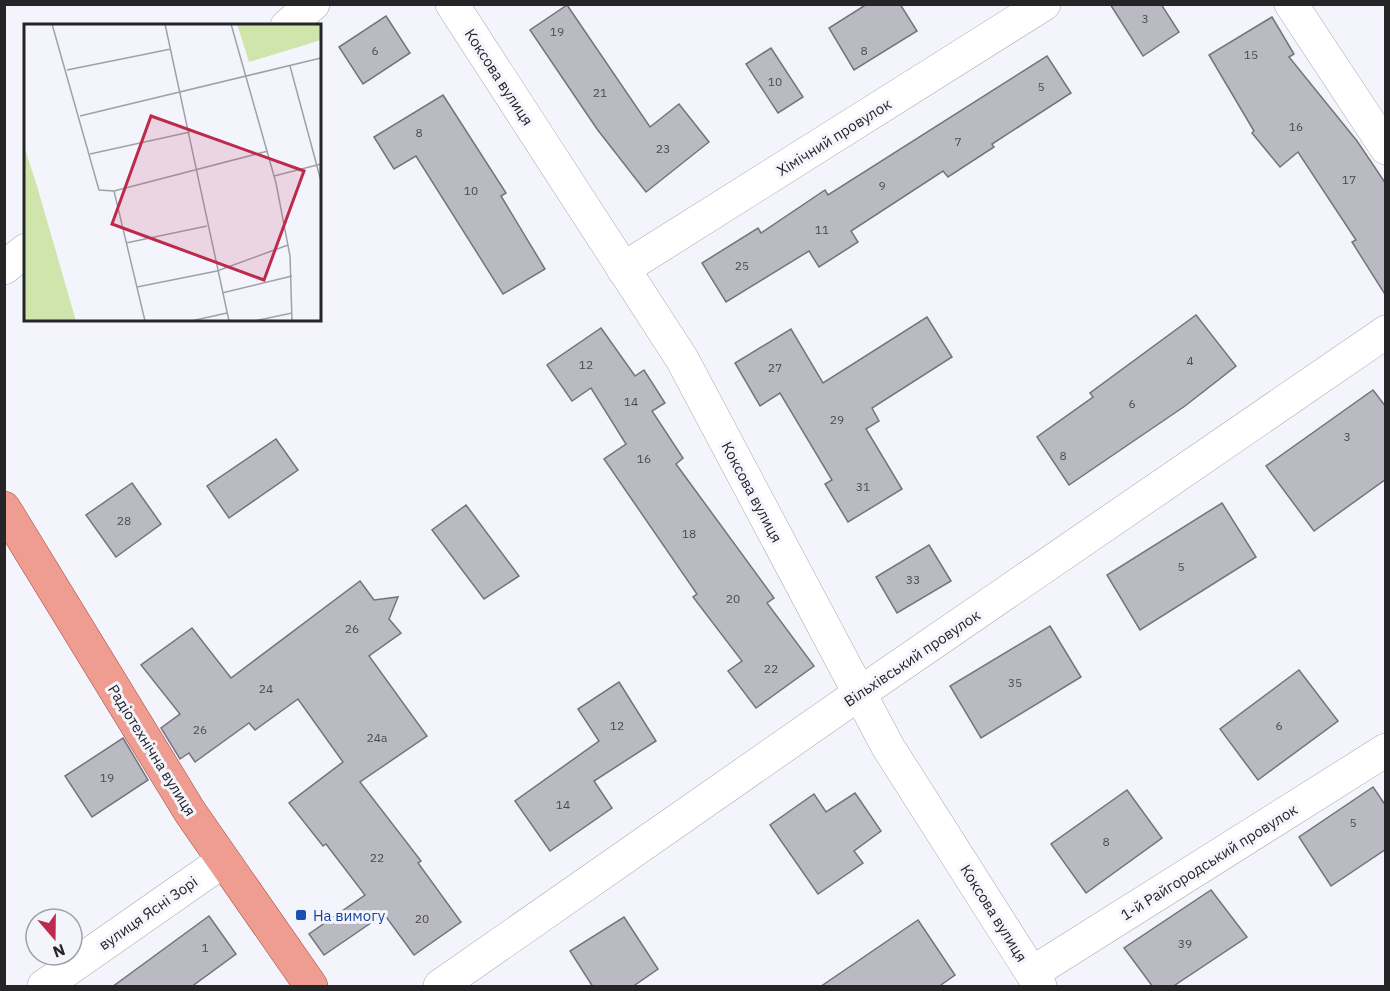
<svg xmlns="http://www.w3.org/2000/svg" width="1390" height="991" font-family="'IBM Plex Sans',sans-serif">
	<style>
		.building { fill: #babac2; stroke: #74747c; stroke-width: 1.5 }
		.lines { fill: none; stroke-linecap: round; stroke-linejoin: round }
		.minor-casing { stroke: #a9aab2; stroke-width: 34 }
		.primary-casing { stroke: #a2483d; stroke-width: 34 }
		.minor { stroke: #fff; stroke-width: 33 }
		.primary { stroke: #f09d91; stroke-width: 33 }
		.transit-dot { fill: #1a4fb4; stroke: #f4f4fd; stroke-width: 2 }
		.labels { text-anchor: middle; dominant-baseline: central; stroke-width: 6; stroke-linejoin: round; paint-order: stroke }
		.number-label { font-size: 12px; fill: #4a4a4e }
		.street-label { font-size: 15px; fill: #252528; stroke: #f4f4fd }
		.transit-label { font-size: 15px; fill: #164399; stroke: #f4f4fd; text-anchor: start }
		.inset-road { fill: none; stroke: #a1a1a8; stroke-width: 1.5 }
		.view { fill: #bc2b4b; fill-opacity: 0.15; stroke: #bc2b4b; stroke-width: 3 }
		.inset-edge { fill: none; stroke: #252528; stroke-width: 3 }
	</style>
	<rect width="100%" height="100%" fill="#f4f4fd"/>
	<g class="building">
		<path d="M 867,4 L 900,4 L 917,31 L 854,70 L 829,28 Z"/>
		<path d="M 1110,4 L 1161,4 L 1179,32 L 1143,56 Z"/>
		<path d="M 567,5 L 650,127 L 679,104 L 709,142 L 646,192 L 597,129 L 530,30 Z"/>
		<path d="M 386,16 L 410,53 L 363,84 L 339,47 Z"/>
		<path d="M 1272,17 L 1294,54 L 1289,57 L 1357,141 L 1386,184 L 1386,296 L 1352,242 L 1356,240 L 1298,152 L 1280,167 L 1252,133 L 1254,131 L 1209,55 Z"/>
		<path d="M 771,48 L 803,97 L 778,113 L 746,64 Z"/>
		<path d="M 1047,56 L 1071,93 L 992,144 L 994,147 L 948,177 L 943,171 L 851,231 L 858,242 L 819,267 L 809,251 L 726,302 L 702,263 L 758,228 L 761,233 L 825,190 L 828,195 Z"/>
		<path d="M 443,95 L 506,193 L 501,196 L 545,269 L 503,294 L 416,156 L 394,169 L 374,137 Z"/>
		<path d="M 1196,315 L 1236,366 L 1185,406 L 1069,485 L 1037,437 L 1093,397 L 1090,393 Z"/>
		<path d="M 927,317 L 952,357 L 872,408 L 879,421 L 866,429 L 902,489 L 848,522 L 825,484 L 832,480 L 780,393 L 760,406 L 735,363 L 791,329 L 823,383 Z"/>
		<path d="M 601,328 L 635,376 L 644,370 L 665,403 L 652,411 L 683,458 L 676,464 L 774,598 L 767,603 L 814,666 L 756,708 L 728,671 L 742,661 L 693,597 L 697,594 L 604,459 L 626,444 L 591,388 L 572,401 L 547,365 Z"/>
		<path d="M 1373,390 L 1386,407 L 1386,479 L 1314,531 L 1266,466 Z"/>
		<path d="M 276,439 L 298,470 L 229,518 L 207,486 Z"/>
		<path d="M 132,483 L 161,524 L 116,557 L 86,515 Z"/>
		<path d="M 1222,503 L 1256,557 L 1140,630 L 1107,575 Z"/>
		<path d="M 466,505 L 519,576 L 484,599 L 432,530 Z"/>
		<path d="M 929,545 L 951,581 L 897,613 L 876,577 Z"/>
		<path d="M 360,581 L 374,600 L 398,597 L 389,619 L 401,633 L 369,656 L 427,736 L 360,782 L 421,861 L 418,863 L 461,922 L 414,955 L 384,914 L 324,955 L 309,934 L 365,895 L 326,844 L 323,846 L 289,803 L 343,762 L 298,699 L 255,730 L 249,723 L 195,762 L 189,753 L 180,759 L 161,728 L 180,714 L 141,665 L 192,628 L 231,678 Z"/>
		<path d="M 1050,626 L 1081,677 L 981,738 L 950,686 Z"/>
		<path d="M 1299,670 L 1338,721 L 1258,780 L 1220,729 Z"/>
		<path d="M 619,682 L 656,741 L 594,781 L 612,808 L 550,851 L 515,801 L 599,741 L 578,709 Z"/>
		<path d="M 123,738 L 148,780 L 92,817 L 65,776 Z"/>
		<path d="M 1373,787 L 1386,806 L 1386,849 L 1331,886 L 1299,837 Z"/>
		<path d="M 1127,790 L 1162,838 L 1086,893 L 1051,844 Z"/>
		<path d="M 855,793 L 881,831 L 854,851 L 863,863 L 818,894 L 770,825 L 814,794 L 826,812 Z"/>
		<path d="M 1211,890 L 1247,937 L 1172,987 L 1153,987 L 1124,948 Z"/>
		<path d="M 209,916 L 236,954 L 191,987 L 112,987 Z"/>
		<path d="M 624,917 L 658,969 L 632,987 L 593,987 L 570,951 Z"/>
		<path d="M 918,920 L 955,975 L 938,987 L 820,987 Z"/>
	</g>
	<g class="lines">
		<g class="minor-casing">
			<g id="minor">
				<path d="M 452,4 L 682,359 L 888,747 L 1040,986"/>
				<path d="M 1291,4 L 1386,148"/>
				<path d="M 287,26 L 313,4"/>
				<path d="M 4,268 L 26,250"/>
				<path d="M 623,269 L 1044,4"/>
				<path d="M 1032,973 L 1386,750"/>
				<path d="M 44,986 L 223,861"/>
				<path d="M 440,986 L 860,693 L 1386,332"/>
			</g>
		</g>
		<g class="primary-casing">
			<path id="primary" d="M 4,508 L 190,812 L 311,986"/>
		</g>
		<use href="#minor" class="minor"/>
		<use href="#primary" class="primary"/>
	</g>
	<rect class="transit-dot" x="295" y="909" width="12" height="12" rx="3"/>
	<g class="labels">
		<g class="number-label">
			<text x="1145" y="18">3</text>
			<text x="557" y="31">19</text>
			<text x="375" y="50">6</text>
			<text x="864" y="50">8</text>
			<text x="1251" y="54">15</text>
			<text x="775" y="81">10</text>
			<text x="1041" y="86">5</text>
			<text x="600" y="92">21</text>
			<text x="1296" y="126">16</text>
			<text x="419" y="132">8</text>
			<text x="958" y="141">7</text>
			<text x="663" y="148">23</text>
			<text x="1349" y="179">17</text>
			<text x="882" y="185">9</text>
			<text x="471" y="190">10</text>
			<text x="822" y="229">11</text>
			<text x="742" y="265">25</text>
			<text x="1190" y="360">4</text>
			<text x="586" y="364">12</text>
			<text x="775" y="367">27</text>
			<text x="631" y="401">14</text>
			<text x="1132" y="403">6</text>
			<text x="837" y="419">29</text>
			<text x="1347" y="436">3</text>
			<text x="1063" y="455">8</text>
			<text x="644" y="458">16</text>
			<text x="863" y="486">31</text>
			<text x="124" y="520">28</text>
			<text x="689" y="533">18</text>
			<text x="1181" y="566">5</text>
			<text x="913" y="579">33</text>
			<text x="733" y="598">20</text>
			<text x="352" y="628">26</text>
			<text x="771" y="668">22</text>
			<text x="1015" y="682">35</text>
			<text x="266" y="688">24</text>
			<text x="617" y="725">12</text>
			<text x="1279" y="725">6</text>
			<text x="200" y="729">26</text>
			<text x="377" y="737">24а</text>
			<text x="107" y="777">19</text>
			<text x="563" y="804">14</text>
			<text x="1353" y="822">5</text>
			<text x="1106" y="841">8</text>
			<text x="377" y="857">22</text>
			<text x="422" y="918">20</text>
			<text x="1185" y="943">39</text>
			<text x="205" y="947">1</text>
		</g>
		<g class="street-label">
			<text transform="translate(499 77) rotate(57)">Коксова вулиця</text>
			<text transform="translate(834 137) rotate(-32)">Хімічний провулок</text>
			<text transform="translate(752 492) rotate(62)">Коксова вулиця</text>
			<text transform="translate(912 658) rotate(-34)">Вільхівський провулок</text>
			<text transform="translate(152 750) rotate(58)">Радіотехнічна вулиця</text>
			<text transform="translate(1209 862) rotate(-32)">1-й Райгородський провулок</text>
			<text transform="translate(148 913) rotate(-35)">вулиця Ясні Зорі</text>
			<text transform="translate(994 913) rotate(58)">Коксова вулиця</text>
		</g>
		<g class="transit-label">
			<text x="313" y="915">На вимогу</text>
		</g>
	</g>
	<g transform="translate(24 24)">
		<rect width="297" height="297" fill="#f4f4fd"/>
		<path d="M 213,0 L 297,0 L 297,16 L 225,38 ZM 0,122 L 13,162 L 52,297 L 0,297 Z" fill="#d0e5ac"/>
		<path class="inset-road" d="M 28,0 L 75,166 L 90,167 L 121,297M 141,0 L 205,297M 207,0 L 252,159 L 266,232 L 268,297M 266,42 L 297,157M 43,46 L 147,25M 56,92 L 297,34M 66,130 L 166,108M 250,152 L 297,140M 90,167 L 244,127M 102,219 L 183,202M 113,263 L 193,247 L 264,221M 198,269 L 268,252M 167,297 L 203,289M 230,297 L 268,289"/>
		<path class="view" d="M 127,92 L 280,147 L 240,256 L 88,200 Z"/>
		<rect width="297" height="297" class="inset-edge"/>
	</g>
	<rect width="1390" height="991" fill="none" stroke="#252528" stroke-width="12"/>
	<g transform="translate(54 937) rotate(160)"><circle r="28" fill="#f4f4fd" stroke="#a1a1a8" stroke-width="1.5"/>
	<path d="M0-4.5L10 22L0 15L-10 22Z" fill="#bc2b4b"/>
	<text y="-9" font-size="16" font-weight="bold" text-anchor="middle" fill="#252528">N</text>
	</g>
</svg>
